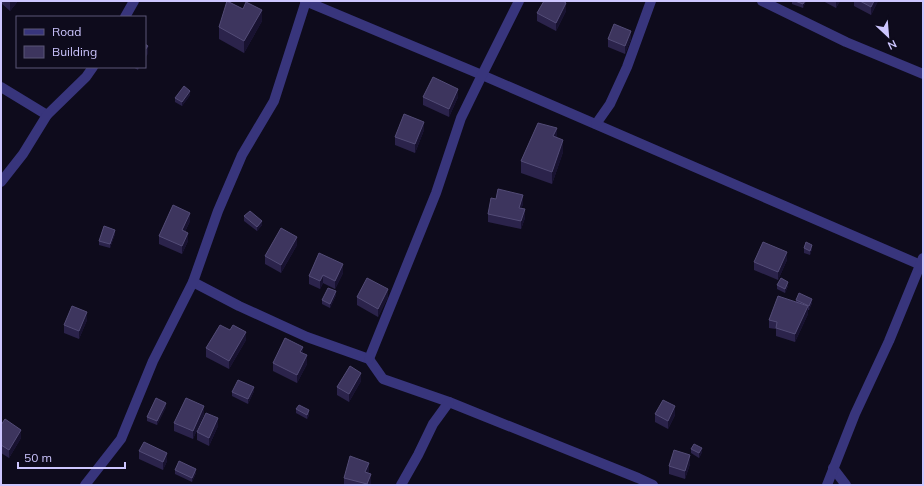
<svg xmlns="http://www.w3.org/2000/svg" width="924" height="486" font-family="Mulish,sans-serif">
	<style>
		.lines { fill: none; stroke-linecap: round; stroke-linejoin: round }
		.minor { stroke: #38357c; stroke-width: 10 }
		.wall { fill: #2b234b }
		.shaded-wall { fill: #181230 }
		.building { fill: #3d355e; stroke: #534c77 }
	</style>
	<rect width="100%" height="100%" fill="#0e0b1c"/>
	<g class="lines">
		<g class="minor">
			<path d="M 305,1 L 482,75 L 923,266"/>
			<path d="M 762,1 L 846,42 L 923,74"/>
			<path d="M 125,17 L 134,1"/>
			<path d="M 1,87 L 47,115"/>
			<path d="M 596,124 L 610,104 L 627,67 L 651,1"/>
			<path d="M 1,182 L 23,154 L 47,115 L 86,77 L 93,67"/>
			<path d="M 193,282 L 239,306 L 307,337 L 369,359 L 383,379 L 449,402 L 638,478 L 653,485"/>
			<path d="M 369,359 L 436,193 L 461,118 L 482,75 L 519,1"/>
			<path d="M 833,468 L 846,485"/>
			<path d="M 85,485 L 121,439 L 153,361 L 193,282 L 218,211 L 242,155 L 274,101 L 306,1"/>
			<path d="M 401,485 L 418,455 L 433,424 L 449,402"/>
			<path d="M 827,485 L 855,414 L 889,341 L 923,258"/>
		</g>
	</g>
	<g class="wall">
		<path d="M 1,1 L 18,1 L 10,11 L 1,3 Z"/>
		<path d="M 792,1 L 806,1 L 803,8 L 792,4 Z"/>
		<path d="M 823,1 L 840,1 L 836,8 Z"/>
		<path d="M 854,1 L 878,1 L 871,15 L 854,6 Z"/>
		<path d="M 566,11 L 556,31 L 537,21 L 537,13 Z"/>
		<path d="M 262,21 L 244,53 L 219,39 L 219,27 Z"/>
		<path d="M 608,39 L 631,39 L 625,54 L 608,47 Z"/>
		<path d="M 133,67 L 139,67 L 138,70 Z"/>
		<path d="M 190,95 L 182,106 L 175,102 L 175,98 Z"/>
		<path d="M 423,97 L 458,97 L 449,117 L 423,105 Z"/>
		<path d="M 424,130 L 415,153 L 395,145 L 395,137 Z"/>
		<path d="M 557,138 L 563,152 L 552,184 L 521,173 L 521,161 Z"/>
		<path d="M 496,199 L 523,204 L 521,209 L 525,218 L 521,229 L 488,222 L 488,214 Z"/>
		<path d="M 244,216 L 262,225 L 257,231 L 244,221 Z"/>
		<path d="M 190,221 L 185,232 L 188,241 L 182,254 L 159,244 L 159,236 Z"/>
		<path d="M 115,234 L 110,248 L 99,245 L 99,241 Z"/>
		<path d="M 297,245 L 281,273 L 265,264 L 265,256 Z"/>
		<path d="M 804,248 L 812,249 L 810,255 L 804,253 Z"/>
		<path d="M 787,260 L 778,280 L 754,270 L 754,262 Z"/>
		<path d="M 343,273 L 335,289 L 323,283 L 320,289 L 309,284 L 309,276 Z"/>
		<path d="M 777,285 L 788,286 L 785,293 L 777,289 Z"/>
		<path d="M 336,295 L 330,308 L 322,304 L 322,300 Z"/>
		<path d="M 357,297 L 388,297 L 378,317 L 357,305 Z"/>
		<path d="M 796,300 L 812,303 L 809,310 L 808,310 L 808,314 L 795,342 L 776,336 L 776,329 L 769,328 L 769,320 L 796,302 Z"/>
		<path d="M 87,320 L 79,339 L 64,333 L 64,325 Z"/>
		<path d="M 246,340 L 229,369 L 206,357 L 206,348 Z"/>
		<path d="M 303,353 L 307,364 L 297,383 L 273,371 L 273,363 Z"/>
		<path d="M 361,381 L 349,402 L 337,395 L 337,387 Z"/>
		<path d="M 254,391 L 248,404 L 232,396 L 232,392 Z"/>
		<path d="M 166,407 L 157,425 L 147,421 L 147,417 Z"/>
		<path d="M 296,409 L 309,415 L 307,419 L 296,413 Z"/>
		<path d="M 204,414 L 193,439 L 174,431 L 174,423 Z"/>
		<path d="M 655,414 L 675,415 L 668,429 L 655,422 Z"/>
		<path d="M 1,425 L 21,438 L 9,458 L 1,453 Z"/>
		<path d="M 218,426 L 209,446 L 197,440 L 197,432 Z"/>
		<path d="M 691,449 L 702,452 L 699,458 L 691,453 Z"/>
		<path d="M 139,451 L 167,461 L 163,470 L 139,459 Z"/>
		<path d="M 690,464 L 685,479 L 669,474 L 669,466 Z"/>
		<path d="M 175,470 L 196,473 L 192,482 L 175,474 Z"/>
		<path d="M 369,471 L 368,473 L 371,482 L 370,485 L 344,485 L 344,478 Z"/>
	</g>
	<g class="shaded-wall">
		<path d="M 11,1 L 18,1 L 10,11 L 10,2 Z"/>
		<path d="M 805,1 L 806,1 L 803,8 L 803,4 Z"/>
		<path d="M 836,1 L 840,1 L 836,8 Z"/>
		<path d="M 874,1 L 878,1 L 871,15 L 871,7 Z"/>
		<path d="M 566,3 L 566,11 L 556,31 L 556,23 Z"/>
		<path d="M 262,10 L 262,21 L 244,53 L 244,41 Z"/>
		<path d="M 631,31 L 631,39 L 625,54 L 625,46 Z"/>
		<path d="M 148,46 L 148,54 L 145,58 L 145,50 Z"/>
		<path d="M 458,89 L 458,97 L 449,117 L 449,109 Z"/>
		<path d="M 190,91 L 190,95 L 182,106 L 182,102 Z"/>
		<path d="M 424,122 L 424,130 L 415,153 L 415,144 Z"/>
		<path d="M 557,128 L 557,140 L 553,136 Z"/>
		<path d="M 563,140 L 563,152 L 552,184 L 552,172 Z"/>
		<path d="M 523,195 L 523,204 L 519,216 L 519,208 Z"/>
		<path d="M 525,209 L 525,218 L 521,229 L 521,221 Z"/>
		<path d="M 190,213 L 190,221 L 182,238 L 182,230 Z"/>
		<path d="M 262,221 L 262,225 L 257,231 L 257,227 Z"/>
		<path d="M 115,230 L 115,234 L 110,248 L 110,244 Z"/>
		<path d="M 188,233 L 188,241 L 182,254 L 182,246 Z"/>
		<path d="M 297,237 L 297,245 L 281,273 L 281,265 Z"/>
		<path d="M 812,245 L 812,249 L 810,255 L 810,251 Z"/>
		<path d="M 787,252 L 787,260 L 778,280 L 778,272 Z"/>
		<path d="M 343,264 L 343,273 L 335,289 L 335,281 Z"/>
		<path d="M 323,275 L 323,283 L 320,289 L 320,281 Z"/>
		<path d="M 788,282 L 788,286 L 785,293 L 785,289 Z"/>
		<path d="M 388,289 L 388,297 L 378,317 L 378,309 Z"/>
		<path d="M 336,291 L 336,295 L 330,308 L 330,304 Z"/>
		<path d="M 812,299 L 812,303 L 809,310 L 809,306 Z"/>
		<path d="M 808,306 L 808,314 L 795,342 L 795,334 Z"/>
		<path d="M 87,312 L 87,320 L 79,339 L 79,331 Z"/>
		<path d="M 246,332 L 246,340 L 229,369 L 229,361 Z"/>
		<path d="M 303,347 L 303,355 L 300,352 Z"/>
		<path d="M 307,355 L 307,364 L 297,383 L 297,375 Z"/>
		<path d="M 361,373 L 361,381 L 349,402 L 349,394 Z"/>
		<path d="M 254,387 L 254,391 L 248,404 L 248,399 Z"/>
		<path d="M 166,403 L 166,407 L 157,425 L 157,421 Z"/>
		<path d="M 204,406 L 204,414 L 193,439 L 193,431 Z"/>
		<path d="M 675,406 L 675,415 L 668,429 L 668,421 Z"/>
		<path d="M 309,410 L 309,415 L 307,419 L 307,415 Z"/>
		<path d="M 218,418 L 218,426 L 209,446 L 209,438 Z"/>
		<path d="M 21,430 L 21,438 L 9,458 L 9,450 Z"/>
		<path d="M 702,448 L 702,452 L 699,458 L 699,453 Z"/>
		<path d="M 167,453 L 167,461 L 163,470 L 163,462 Z"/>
		<path d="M 690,455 L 690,464 L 685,479 L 685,471 Z"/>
		<path d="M 369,463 L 369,471 L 365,480 L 365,472 Z"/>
		<path d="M 196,469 L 196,473 L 192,482 L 192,478 Z"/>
		<path d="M 371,474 L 371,482 L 370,485 L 367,485 Z"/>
	</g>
	<g class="building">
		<path d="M 227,1 L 243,9 L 246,2 L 262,10 L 244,41 L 219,27 Z"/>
		<path d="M 544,1 L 563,1 L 566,3 L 556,23 L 537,13 Z"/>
		<path d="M 795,1 L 805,1 L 803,4 Z"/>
		<path d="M 860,1 L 874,1 L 871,7 Z"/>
		<path d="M 614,24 L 631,31 L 625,46 L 608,39 Z"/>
		<path d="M 145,44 L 148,46 L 145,50 Z"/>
		<path d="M 433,77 L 458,89 L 449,109 L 423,97 Z"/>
		<path d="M 184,86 L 190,91 L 182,102 L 175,98 Z"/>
		<path d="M 404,114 L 424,122 L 415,144 L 395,137 Z"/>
		<path d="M 538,123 L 557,128 L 553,136 L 563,140 L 552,172 L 521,161 Z"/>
		<path d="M 498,189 L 523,195 L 519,208 L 525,209 L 521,221 L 488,214 L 491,198 L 496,199 Z"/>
		<path d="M 173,205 L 190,213 L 182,230 L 188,233 L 182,246 L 159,236 Z"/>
		<path d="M 250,211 L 262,221 L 257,227 L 244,216 Z"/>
		<path d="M 104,226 L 115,230 L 110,244 L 99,241 Z"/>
		<path d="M 281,228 L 297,237 L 281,265 L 265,256 Z"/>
		<path d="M 763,242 L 787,252 L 778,272 L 754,262 Z"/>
		<path d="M 806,242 L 812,245 L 810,251 L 804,248 Z"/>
		<path d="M 319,253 L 343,264 L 335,281 L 323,275 L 320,281 L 309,276 Z"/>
		<path d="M 367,278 L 388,289 L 378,309 L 357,297 Z"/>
		<path d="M 781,278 L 788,282 L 785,289 L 777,285 Z"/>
		<path d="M 328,288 L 336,291 L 330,304 L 322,300 Z"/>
		<path d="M 799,293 L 812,299 L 809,306 L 796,300 Z"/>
		<path d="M 778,296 L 808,306 L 795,334 L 776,328 L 777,322 L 769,320 Z"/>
		<path d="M 72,306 L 87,312 L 79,331 L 64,325 Z"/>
		<path d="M 220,325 L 230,330 L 233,325 L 246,332 L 229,361 L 206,348 Z"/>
		<path d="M 285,338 L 303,347 L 300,352 L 307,355 L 297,375 L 273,363 Z"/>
		<path d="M 350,366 L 361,373 L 349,394 L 337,387 Z"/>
		<path d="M 238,380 L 254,387 L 248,399 L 232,392 Z"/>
		<path d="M 156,398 L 166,403 L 157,421 L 147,417 Z"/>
		<path d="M 186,398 L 204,406 L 193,431 L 174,423 Z"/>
		<path d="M 663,400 L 675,406 L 668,421 L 655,414 Z"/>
		<path d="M 299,405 L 309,410 L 307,415 L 296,409 Z"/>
		<path d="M 206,413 L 218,418 L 209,438 L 197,432 Z"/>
		<path d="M 5,419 L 21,430 L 9,450 L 1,445 L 1,425 Z"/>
		<path d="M 144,442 L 167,453 L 163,462 L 139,451 Z"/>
		<path d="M 694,444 L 702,448 L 699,453 L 691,449 Z"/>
		<path d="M 674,450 L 690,455 L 685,471 L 669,466 Z"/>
		<path d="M 350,456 L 369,463 L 365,472 L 371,474 L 367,484 L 344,478 Z"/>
		<path d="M 179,461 L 196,469 L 192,478 L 175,470 Z"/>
	</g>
	<rect width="924" height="486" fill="none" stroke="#cdc6ff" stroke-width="4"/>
	<rect x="16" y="16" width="130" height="52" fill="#0e0b1c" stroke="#5a5677"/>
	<rect x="24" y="29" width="20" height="6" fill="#38357c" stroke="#5a5677"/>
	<text x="52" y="36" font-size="12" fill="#cdc6ff">Road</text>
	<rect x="24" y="46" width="20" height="12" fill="#3d355e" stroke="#5a5677"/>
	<text x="52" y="56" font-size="12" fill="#cdc6ff">Building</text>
	<g transform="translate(888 36) rotate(154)" stroke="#0e0b1c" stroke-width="3" paint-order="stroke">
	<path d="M0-3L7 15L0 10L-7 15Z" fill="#cdc6ff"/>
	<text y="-6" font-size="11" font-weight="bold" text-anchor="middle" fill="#cdc6ff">N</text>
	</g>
	<path d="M18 462v6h107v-6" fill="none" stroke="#cdc6ff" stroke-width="2"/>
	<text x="24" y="462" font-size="12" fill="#cdc6ff" stroke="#0e0b1c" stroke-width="3" paint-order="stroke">50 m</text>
</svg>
